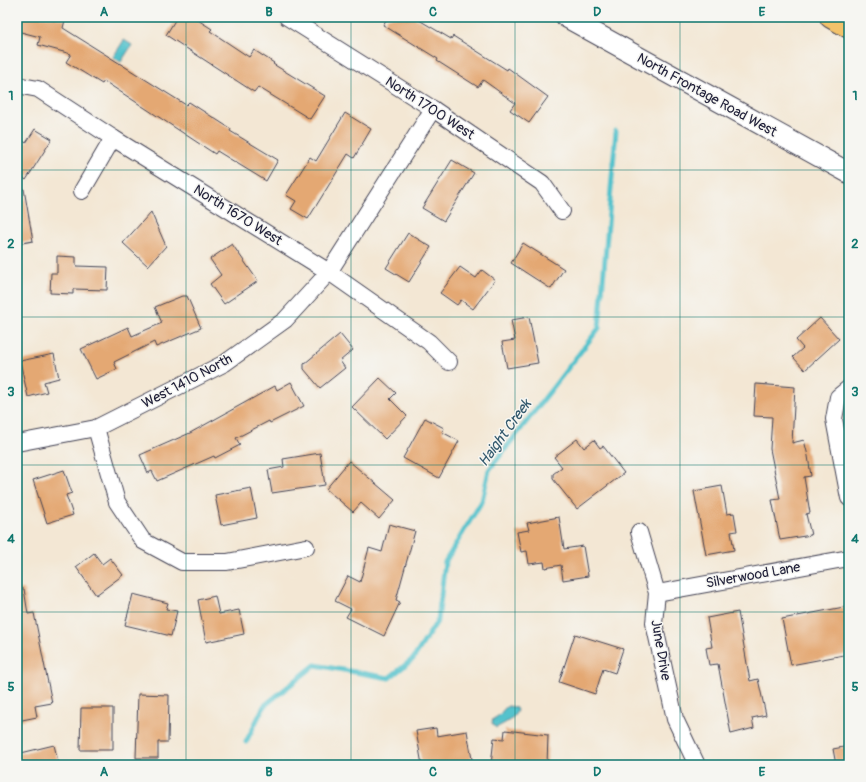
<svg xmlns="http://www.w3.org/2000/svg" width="866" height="782" font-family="Pangolin,sans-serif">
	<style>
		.water { fill: #55c2cc; stroke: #3c7284 }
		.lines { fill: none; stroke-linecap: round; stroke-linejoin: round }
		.stream { stroke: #55c2cc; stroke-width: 5 }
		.building { fill: #e4a873 }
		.minor-casing { stroke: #414052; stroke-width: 18 }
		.tertiary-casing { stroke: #414052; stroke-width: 22 }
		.motorway-casing { stroke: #414052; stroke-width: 24 }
		.minor { stroke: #fff; stroke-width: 16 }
		.tertiary { stroke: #fff; stroke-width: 20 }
		.motorway { stroke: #f3c26a; stroke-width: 22 }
		.grid { fill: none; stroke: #0f766e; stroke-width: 1; stroke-opacity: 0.55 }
		.labels { text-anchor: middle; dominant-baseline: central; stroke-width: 3; stroke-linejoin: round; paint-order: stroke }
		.street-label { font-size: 14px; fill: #22223b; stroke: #f6f6f2 }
		.water-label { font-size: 15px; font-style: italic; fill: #345a6e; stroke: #f6f6f2 }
		.neatline { fill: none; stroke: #0f766e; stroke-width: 1.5 }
		.grid-label { font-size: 13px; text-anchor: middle; font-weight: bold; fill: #0f766e }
	</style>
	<rect width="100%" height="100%" fill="#f6f6f2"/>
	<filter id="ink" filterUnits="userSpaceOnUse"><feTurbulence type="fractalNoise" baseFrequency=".025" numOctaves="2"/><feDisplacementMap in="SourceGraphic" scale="8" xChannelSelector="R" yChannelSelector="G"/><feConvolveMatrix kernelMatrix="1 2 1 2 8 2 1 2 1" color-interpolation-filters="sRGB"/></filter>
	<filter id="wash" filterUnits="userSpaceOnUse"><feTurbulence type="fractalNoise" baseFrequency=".012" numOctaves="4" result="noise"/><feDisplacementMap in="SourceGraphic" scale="16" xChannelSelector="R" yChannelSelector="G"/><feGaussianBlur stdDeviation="0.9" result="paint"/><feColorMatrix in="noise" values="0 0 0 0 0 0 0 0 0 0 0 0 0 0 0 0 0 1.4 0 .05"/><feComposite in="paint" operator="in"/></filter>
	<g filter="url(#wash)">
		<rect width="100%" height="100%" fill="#f3e7d4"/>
		<g class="water">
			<path d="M 124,40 L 132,45 L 121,62 L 113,57 Z"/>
			<path d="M 508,706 L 515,707 L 517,710 C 514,720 504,723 496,728 L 492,723 L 493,719 C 502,715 501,710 508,706 Z"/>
		</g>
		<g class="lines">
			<path class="stream" d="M 246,742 L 264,706 L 315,665 L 389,678 L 413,659 L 438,620 L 445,562 L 482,501 L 489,470 L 599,328 L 616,131"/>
		</g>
		<g id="blocks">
			<g class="building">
				<path d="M 17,17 L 54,17 L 65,20 L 63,28 L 186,105 L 189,102 L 231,129 L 230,131 L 278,160 L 266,181 L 217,151 L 215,154 L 104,81 L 102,84 L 66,62 L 71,54 L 38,45 L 40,37 L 17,31 Z"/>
				<path d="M 177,17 L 193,17 L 212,29 L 210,31 L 249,57 L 254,50 L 274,63 L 273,64 L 325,96 L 310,119 L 258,87 L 254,92 L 166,35 Z"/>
				<path d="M 388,17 L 414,17 L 451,39 L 453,36 L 507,70 L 508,68 L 548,97 L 529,123 L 510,110 L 515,103 L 483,80 L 478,87 L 437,61 L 438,59 L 383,25 Z"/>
				<path d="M 345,113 L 371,129 L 354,158 L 348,154 L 308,219 L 291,209 L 296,201 L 286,195 L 310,157 L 316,161 Z"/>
				<path d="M 35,129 L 52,139 L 26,180 L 17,174 L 17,137 L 26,143 Z"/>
				<path d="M 452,160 L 474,173 L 444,221 L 422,208 Z"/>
				<path d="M 17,189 L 24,189 L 33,241 L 17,244 Z"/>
				<path d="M 151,212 L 166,246 L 148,266 L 123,243 Z"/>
				<path d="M 408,233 L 431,247 L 409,282 L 386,268 Z"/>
				<path d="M 523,243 L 564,269 L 551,289 L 511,263 Z"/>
				<path d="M 232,244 L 258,281 L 224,304 L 210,284 L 221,275 L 210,259 Z"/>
				<path d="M 57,256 L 76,257 L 76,266 L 108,267 L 107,290 L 73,289 L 73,294 L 50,293 L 51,273 L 57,273 Z"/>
				<path d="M 460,267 L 476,278 L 482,270 L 495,280 L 473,309 L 461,300 L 457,305 L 440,293 Z"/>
				<path d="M 182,296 L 187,296 L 201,328 L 156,347 L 154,342 L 114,362 L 117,369 L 96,379 L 81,349 L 128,327 L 132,336 L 162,323 L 155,307 Z"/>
				<path d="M 529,317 L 538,363 L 507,368 L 502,342 L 515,340 L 511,320 Z"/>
				<path d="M 820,318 L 839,339 L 805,370 L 793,357 L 803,348 L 796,340 Z"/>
				<path d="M 340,334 L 353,350 L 340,361 L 345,368 L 320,388 L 304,369 L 304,364 Z"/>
				<path d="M 54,354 L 59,378 L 44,382 L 47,392 L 28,397 L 20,361 Z"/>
				<path d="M 380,378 L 396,393 L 390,399 L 407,416 L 385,439 L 352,407 Z"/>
				<path d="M 291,382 L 304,406 L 270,423 L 269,421 L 236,438 L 240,445 L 215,458 L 214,456 L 157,481 L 152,471 L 148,473 L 140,455 L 190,433 L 275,386 L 277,390 Z"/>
				<path d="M 756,384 L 795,387 L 792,443 L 804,440 L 808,456 L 811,476 L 804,477 L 810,513 L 806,514 L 811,535 L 780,540 L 772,500 L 780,499 L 770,449 L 772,417 L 754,416 Z"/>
				<path d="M 425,418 L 444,428 L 442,432 L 459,441 L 439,478 L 403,458 Z"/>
				<path d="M 577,439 L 584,448 L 594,440 L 600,448 L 603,446 L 624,473 L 577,509 L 553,479 L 553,474 L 562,467 L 554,457 Z"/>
				<path d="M 320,453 L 325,485 L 272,493 L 268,470 L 284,467 L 283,459 Z"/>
				<path d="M 349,461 L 395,500 L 379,519 L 361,503 L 353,512 L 326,489 Z"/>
				<path d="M 64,470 L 72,493 L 66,495 L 73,515 L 47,523 L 33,480 Z"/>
				<path d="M 722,486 L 727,514 L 734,513 L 737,531 L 731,532 L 734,550 L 706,555 L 694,491 Z"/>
				<path d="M 251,488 L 257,518 L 221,525 L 215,495 Z"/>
				<path d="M 559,517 L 564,549 L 583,546 L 588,576 L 563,580 L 561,565 L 545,568 L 544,562 L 529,564 L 527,551 L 521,552 L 517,532 L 529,530 L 527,523 Z"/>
				<path d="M 389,524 L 415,531 L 396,600 L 400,602 L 384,636 L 346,617 L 351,609 L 335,601 L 348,576 L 360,582 L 369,548 L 382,552 Z"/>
				<path d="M 94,553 L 102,564 L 110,558 L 123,575 L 96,595 L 76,567 Z"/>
				<path d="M 17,589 L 24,589 L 28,614 L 34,613 L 52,703 L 35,706 L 37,717 L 17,721 Z"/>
				<path d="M 133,594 L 168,603 L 166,609 L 177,611 L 171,636 L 125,625 Z"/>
				<path d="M 215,596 L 219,614 L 239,610 L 244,634 L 206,642 L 198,600 Z"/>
				<path d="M 849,606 L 849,654 L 791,665 L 782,619 Z"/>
				<path d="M 738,612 L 750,681 L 758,679 L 766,715 L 752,718 L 754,728 L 731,734 L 718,664 L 709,665 L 706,648 L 712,647 L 707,618 Z"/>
				<path d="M 575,634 L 623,649 L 615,673 L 603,669 L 595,694 L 559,682 Z"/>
				<path d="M 138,694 L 169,695 L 168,742 L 158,742 L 158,758 L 136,758 Z"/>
				<path d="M 81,708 L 113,708 L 113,750 L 80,750 Z"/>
				<path d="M 436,728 L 437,736 L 467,731 L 473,765 L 422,765 L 416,731 Z"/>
				<path d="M 505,730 L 548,735 L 547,765 L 491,765 L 494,738 L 504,739 Z"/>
				<path d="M 54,745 L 59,765 L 17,765 L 17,754 Z"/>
				<path d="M 849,746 L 849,765 L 836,765 L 833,749 Z"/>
			</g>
		</g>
	</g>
	<g filter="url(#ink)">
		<use href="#blocks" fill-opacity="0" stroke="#414052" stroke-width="1"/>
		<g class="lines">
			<g class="minor-casing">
				<g id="minor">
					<path d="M 287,17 L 433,109 L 542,183 L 562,211"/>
					<path d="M 17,85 L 38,89 L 113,138 L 329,272 L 429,342 L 449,362"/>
					<path d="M 82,191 L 113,138"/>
					<path d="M 849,388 L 838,397 L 834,419 L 849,498"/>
					<path d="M 96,428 L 117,502 L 143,541 L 182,562 L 227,562 L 306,547"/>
					<path d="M 17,443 L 96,428 L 225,363 L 285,320 L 329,272 L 433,109"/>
					<path d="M 639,532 L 657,593 L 654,623 L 675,719 L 697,765"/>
					<path d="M 657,593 L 849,558"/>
				</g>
			</g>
			<g class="tertiary-casing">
				<path id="tertiary" d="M 566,17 L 849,173"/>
			</g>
			<g class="motorway-casing">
				<path id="motorway" d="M 831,17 L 849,27"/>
			</g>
			<use href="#minor" class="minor"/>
			<use href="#tertiary" class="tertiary"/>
			<use href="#motorway" class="motorway"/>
		</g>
	</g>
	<path class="grid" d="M 186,17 L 186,765M 351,17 L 351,765M 515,17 L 515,765M 680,17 L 680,765M 17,170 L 849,170M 17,317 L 849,317M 17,465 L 849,465M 17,612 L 849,612"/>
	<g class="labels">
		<g class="street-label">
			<text transform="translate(707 95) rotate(29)">North Frontage Road West</text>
			<text transform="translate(430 108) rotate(33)">North 1700 West</text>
			<text transform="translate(238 215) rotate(32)">North 1670 West</text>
			<text transform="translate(187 381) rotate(-28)">West 1410 North</text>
			<text transform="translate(753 575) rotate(-10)">Silverwood Lane</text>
			<text transform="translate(661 650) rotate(80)">June Drive</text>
		</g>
		<g class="water-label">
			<text transform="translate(505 433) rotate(-54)">Haight Creek</text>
		</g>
	</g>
	<rect width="866" height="782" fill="none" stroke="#f6f6f2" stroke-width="44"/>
	<rect x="22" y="22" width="822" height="738" class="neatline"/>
	<g class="grid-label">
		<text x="104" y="16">A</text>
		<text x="269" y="16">B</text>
		<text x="433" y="16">C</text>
		<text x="597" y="16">D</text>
		<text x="762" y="16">E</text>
		<text x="11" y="100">1</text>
		<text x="855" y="100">1</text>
		<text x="11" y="248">2</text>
		<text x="855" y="248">2</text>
		<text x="11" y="396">3</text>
		<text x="855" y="396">3</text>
		<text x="11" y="543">4</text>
		<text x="855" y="543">4</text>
		<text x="11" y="691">5</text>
		<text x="855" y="691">5</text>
		<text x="104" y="776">A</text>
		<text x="269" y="776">B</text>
		<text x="433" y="776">C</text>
		<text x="597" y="776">D</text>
		<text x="762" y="776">E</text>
	</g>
</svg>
